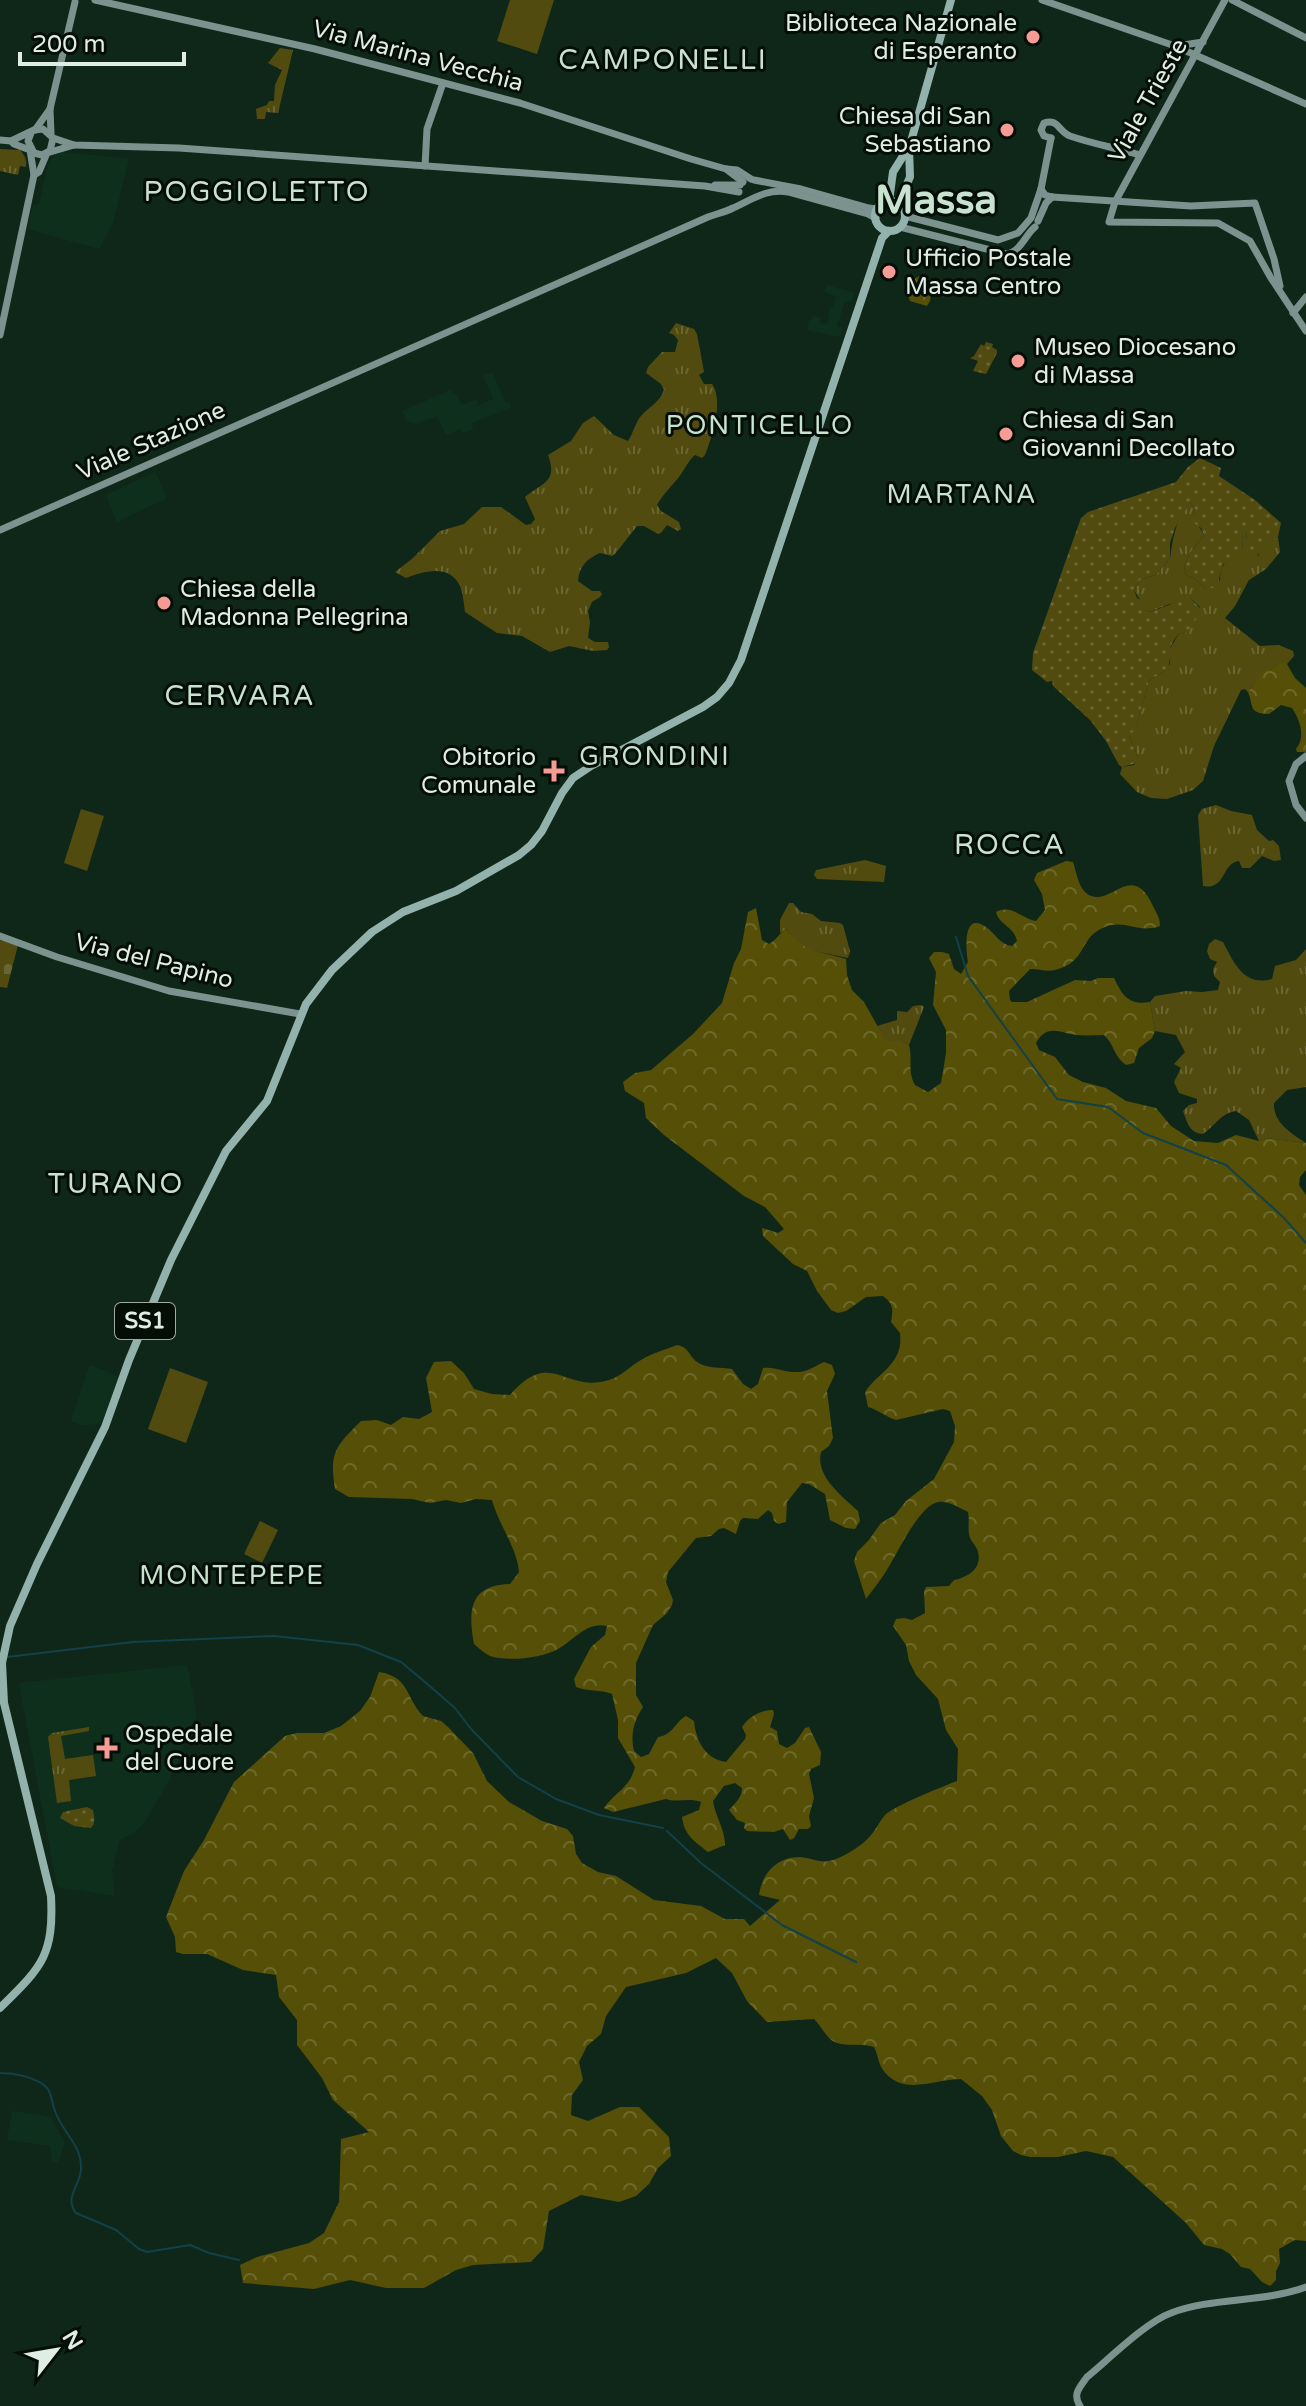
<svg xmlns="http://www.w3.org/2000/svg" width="1306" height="2406" font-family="'Varela Round',sans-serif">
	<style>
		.built { fill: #0f2f1d }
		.grass { fill: url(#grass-tufts) }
		.forest { fill: url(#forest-crowns) }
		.cemetery { fill: url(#cemetery-stones) }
		.park { fill: #514b10 }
		.garden { fill: url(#garden-dots) }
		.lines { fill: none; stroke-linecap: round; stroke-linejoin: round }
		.stream { stroke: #124149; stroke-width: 2 }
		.secondary { stroke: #7b928e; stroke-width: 7 }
		.primary { stroke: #94b2ac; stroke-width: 8 }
		.poi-dot { fill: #f59c94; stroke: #050d07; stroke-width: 3 }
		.labels { text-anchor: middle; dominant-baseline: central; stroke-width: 6; stroke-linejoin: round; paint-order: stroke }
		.shield { fill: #050d07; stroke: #9eaaa2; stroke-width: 2 }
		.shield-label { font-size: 22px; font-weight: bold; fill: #dfede4 }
		.poi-label { font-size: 24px; fill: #dfede4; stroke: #050d07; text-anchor: start }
		.street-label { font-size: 24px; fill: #dfede4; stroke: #050d07 }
		.neighbourhood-label { font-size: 26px; letter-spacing: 2px; fill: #c7e3d0; stroke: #050d07 }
		.quarter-label { font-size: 28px; letter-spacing: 2px; fill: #c7e3d0; stroke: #050d07 }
		.town-label { font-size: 40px; font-weight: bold; fill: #c7e3d0; stroke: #050d07 }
	</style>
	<defs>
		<pattern id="grass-tufts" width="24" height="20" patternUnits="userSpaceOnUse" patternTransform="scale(2)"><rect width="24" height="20" fill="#514b10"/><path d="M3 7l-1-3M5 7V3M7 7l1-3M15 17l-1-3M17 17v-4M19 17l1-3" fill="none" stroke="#6a6533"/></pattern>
		<pattern id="forest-crowns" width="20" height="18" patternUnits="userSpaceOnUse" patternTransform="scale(2)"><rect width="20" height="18" fill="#554f07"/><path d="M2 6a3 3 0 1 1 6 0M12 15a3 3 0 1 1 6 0" fill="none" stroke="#6d692b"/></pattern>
		<pattern id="cemetery-stones" width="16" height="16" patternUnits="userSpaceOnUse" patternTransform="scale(2)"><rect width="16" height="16" fill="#514b10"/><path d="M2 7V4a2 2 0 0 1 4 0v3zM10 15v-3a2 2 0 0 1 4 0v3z" fill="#6a6533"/></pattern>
		<pattern id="garden-dots" width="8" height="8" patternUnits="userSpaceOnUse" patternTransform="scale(2)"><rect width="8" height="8" fill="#514b10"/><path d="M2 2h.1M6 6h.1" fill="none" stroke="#6a6533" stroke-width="1.8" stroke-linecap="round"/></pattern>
	</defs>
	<rect width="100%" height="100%" fill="#0f2719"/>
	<g class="built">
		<path d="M 63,152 L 129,159 L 113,223 L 99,249 L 28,229 L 33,206 L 39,204 L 48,165 L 55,155 Z"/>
		<path d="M 827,285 L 855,293 L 851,302 L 845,301 L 837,326 L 843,328 L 839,337 L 807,330 L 809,320 L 812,320 L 813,316 L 821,318 L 820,323 L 827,324 L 830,307 L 833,307 L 836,296 L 824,292 Z"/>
		<path d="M 492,372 L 506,403 L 509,403 L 511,407 L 472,423 L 473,429 L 463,433 L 460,429 L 446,435 L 437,416 L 416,424 L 407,421 L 402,411 L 451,390 L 453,394 L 456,394 L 462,405 L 477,399 L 479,403 L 476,404 L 477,406 L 493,399 L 483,376 Z"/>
		<path d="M 155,472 L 167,498 L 117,522 L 106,495 Z"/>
		<path d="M 90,1365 L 119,1377 L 101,1424 L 82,1425 L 71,1421 Z"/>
		<path d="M 187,1665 L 197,1716 L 169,1780 L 145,1822 L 135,1832 L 120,1840 L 112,1870 L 114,1896 L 57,1887 L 19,1683 Z"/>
		<path d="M 12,2111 L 51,2117 L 65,2143 L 58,2163 L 52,2162 L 50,2146 L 7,2140 Z"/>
	</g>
	<g class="grass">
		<path d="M 280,48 L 293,50 L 278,113 L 266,112 L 265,119 L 257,119 L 256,109 L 267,105 L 269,101 L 274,101 L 275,85 L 282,70 L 268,63 Z"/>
		<path d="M 0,149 L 20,150 C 25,156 27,160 26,167 L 20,166 L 18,175 L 0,171 Z"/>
		<path d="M 676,323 L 694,329 L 697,334 L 704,372 L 699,375 L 704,384 L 712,384 C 724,401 712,437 705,455 L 702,458 L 695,455 C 688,461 685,469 679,477 C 671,487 663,494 657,505 L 661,511 L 679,522 L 681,529 L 678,531 L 667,525 L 661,533 L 658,534 L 644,526 L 637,526 L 615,554 L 612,556 L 600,553 C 588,558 579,566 578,581 L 592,591 L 600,591 L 602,594 L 600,597 L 592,602 L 588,611 L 590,622 L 588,638 L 595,642 L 608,642 L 609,647 L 607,650 L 593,651 L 569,646 L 550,652 L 522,636 L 497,633 L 465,612 C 464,604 463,593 460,586 C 449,563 423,572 406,578 L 395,572 L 413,558 L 440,531 L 464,524 L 482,507 L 501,507 L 526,525 L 531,524 L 535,519 L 525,497 C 543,482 558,482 548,455 L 571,441 L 583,423 L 594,416 L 614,435 L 628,441 C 633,434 635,423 641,416 C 650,406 659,403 664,390 L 661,384 L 646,373 L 648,367 L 662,352 L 675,352 L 678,340 L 674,335 L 669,333 Z"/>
		<path d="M 1190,503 L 1195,509 L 1193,516 L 1204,535 L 1190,553 L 1184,567 L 1186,575 L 1194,578 L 1206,589 L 1220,580 C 1221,561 1227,561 1242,551 L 1243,532 L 1247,530 L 1246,545 L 1258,556 L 1262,549 L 1278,537 L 1280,552 L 1266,569 L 1249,580 L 1235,606 L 1225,618 L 1260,646 L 1279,645 L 1293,651 L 1294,656 L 1287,664 C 1268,666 1259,677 1248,692 L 1245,689 L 1241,690 L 1214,746 L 1203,781 L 1193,790 L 1167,799 L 1151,798 L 1137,792 L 1120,774 L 1122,767 L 1134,765 L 1138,758 L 1129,735 L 1136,726 L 1149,681 L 1166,670 L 1170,664 L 1168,652 L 1179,633 L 1185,634 L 1200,607 L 1191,599 L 1172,603 L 1150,612 L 1146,610 L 1134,590 L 1140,580 L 1155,575 L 1170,559 C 1173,538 1175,520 1190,503 Z"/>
		<path d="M 1216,805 L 1231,811 L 1252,815 L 1257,830 L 1269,841 L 1273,840 L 1279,846 L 1281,860 L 1274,861 L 1262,856 L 1250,868 L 1242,868 L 1239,861 C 1221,863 1227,890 1203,886 L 1198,815 L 1202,809 Z"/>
		<path d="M 865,860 L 886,866 L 884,882 L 817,879 L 814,875 L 816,870 Z"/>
		<path d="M 789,903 L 793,903 L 801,912 L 812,914 L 821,921 L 840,923 L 843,925 L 850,951 L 848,958 L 809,950 L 796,942 L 786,929 L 780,933 L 780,920 Z"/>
		<path d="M 1215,939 L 1223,942 C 1234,963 1244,987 1272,979 L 1275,966 L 1296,960 L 1306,949 L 1306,1087 L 1287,1090 L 1274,1103 C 1273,1123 1291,1133 1306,1143 L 1266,1138 L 1259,1141 L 1249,1120 L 1236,1111 C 1221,1113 1215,1126 1203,1134 C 1189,1133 1187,1122 1183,1111 L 1189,1105 L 1197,1103 L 1197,1099 L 1179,1093 L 1174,1082 L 1181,1068 L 1174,1064 L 1185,1052 L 1176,1035 L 1155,1031 L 1150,1002 L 1155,996 L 1186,991 L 1202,992 L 1218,990 L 1220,982 L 1214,976 L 1213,969 L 1217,962 L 1210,959 L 1207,951 L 1209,944 Z"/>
		<path d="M 921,1005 L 924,1007 L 909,1045 L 902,1041 L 886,1042 L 877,1026 L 897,1020 L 897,1011 L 907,1012 L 913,1006 Z"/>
		<path d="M 89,1727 L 89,1731 L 61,1736 L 65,1759 L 93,1755 L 96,1776 L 69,1780 L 71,1801 L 57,1803 L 48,1737 L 52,1733 Z"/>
	</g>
	<g class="forest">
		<path d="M 919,276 L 933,280 L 930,301 L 927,306 L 910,301 L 906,290 L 910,282 Z"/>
		<path d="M 1283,663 L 1287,664 L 1295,678 L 1306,688 L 1306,752 L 1297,752 L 1296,749 C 1306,737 1300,720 1292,708 L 1281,705 L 1269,714 C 1248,713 1254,707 1248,692 L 1262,673 Z"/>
		<path d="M 1066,861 L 1073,862 C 1076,871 1078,885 1085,892 C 1108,913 1129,860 1151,902 C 1155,911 1160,916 1160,926 C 1138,934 1125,919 1105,927 C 1078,937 1088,962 1055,970 C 1047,972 1038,969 1030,969 L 1009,991 L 1010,1000 L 1012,1002 L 1027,1002 L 1075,980 L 1091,981 L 1098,978 L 1114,978 C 1122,995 1129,1006 1150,1002 L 1155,1031 L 1152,1038 L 1139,1048 L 1134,1063 L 1126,1065 C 1114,1057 1114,1044 1104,1035 C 1095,1035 1086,1036 1077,1035 C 1060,1033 1047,1023 1036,1043 L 1039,1050 L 1055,1057 L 1069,1075 L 1083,1082 L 1106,1088 L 1126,1101 L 1156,1108 L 1171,1126 L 1194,1141 L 1218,1143 L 1236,1135 L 1259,1141 L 1266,1138 L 1306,1143 L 1306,1170 L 1300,1177 L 1299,1185 L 1306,1195 L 1306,2241 L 1295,2240 L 1279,2249 L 1280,2263 L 1276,2271 L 1276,2280 L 1270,2286 L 1262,2282 L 1250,2269 L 1241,2267 L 1230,2254 L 1222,2249 L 1204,2245 L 1186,2223 L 1113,2157 L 1086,2151 L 1058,2157 L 1030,2157 L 1021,2155 L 1013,2151 L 1001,2136 L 992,2110 L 982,2096 L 961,2079 C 934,2079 903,2097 883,2070 C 878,2063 878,2054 874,2047 C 860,2042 842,2049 830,2039 C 824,2033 820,2025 814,2019 L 767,2022 L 747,2001 L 732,1973 L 716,1958 L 686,1973 L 626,1987 L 606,2016 L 601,2034 L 587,2046 L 579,2062 L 583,2080 L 572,2095 L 571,2115 L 588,2121 L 620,2107 L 639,2107 L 669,2137 L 671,2156 L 658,2168 L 649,2184 L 636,2196 L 619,2202 L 581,2195 L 549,2211 L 543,2249 L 531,2262 L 473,2265 L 456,2270 L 424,2288 L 386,2288 L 350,2280 L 314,2289 L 243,2283 L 240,2265 L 257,2257 L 309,2243 L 324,2233 L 339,2202 L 341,2139 L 369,2132 L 333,2100 L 322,2078 L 297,2045 L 297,2020 L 279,1997 L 276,1975 L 243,1970 L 207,1954 L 183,1954 L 176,1952 L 175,1937 L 166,1917 L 184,1871 L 204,1840 L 234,1782 L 285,1736 L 297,1733 L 324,1733 L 341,1726 L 360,1711 L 370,1697 L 379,1672 C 410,1677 405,1697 423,1716 L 441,1721 L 448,1727 L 473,1753 L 487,1781 L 509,1802 L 542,1821 L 567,1829 L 573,1836 L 576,1854 L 582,1863 L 598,1872 L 616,1876 L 654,1900 L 701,1906 L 725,1919 L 744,1919 L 750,1926 L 780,1900 L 759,1895 C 762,1874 776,1857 800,1857 C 813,1858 822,1865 836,1859 C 848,1854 862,1846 871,1835 C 876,1829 880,1821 885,1815 C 894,1806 944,1786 957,1781 L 958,1749 L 946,1730 L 938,1699 L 916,1675 L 909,1661 L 906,1645 L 893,1626 L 896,1619 L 904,1618 L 912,1620 L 925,1613 L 924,1591 L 926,1587 L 949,1586 L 954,1580 C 969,1577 984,1567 977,1549 C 975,1545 972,1542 970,1538 C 967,1529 970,1521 968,1512 C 960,1508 947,1500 938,1502 C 918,1506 896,1557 885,1573 C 879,1582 872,1591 866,1599 L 854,1561 L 857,1552 L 868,1541 L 881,1523 L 895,1515 L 906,1501 L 934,1479 L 954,1442 L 955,1426 L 950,1411 L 943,1409 L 896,1420 C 886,1417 879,1410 868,1407 L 865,1392 C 878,1372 904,1364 900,1333 L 891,1322 C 893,1310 894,1304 883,1296 L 866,1297 L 846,1311 L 838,1313 L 831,1310 L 817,1291 L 807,1271 L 793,1264 L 763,1236 L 762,1228 L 778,1233 L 784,1229 L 765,1207 L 744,1196 L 664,1135 L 646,1118 L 644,1103 L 625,1091 L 623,1082 L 635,1073 L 651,1070 L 693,1034 L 722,1003 L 734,963 L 741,949 L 748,912 L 756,908 L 762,940 L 769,944 C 777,940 779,933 786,929 C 804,953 819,951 846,959 L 847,975 L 852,990 L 864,1002 L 886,1041 L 902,1041 L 909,1045 C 913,1059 907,1071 915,1085 L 928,1092 L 941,1083 L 946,1053 L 946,1030 L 933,1005 L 936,972 L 929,958 L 934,952 L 942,952 L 949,954 L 954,969 L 961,974 L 968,962 C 966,951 962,910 986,927 C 996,934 999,944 1012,946 L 1017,941 C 1014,926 999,925 996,912 C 1011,904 1021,918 1036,921 L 1045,910 L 1042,894 L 1034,880 L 1037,873 Z"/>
		<path d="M 677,1345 C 689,1347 688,1355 697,1362 C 707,1369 721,1367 732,1369 L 743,1384 L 751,1389 L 758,1384 L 763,1368 C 775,1366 785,1373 798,1372 C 807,1372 815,1366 824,1362 L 832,1365 L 835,1374 L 827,1391 L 833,1438 L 829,1446 L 821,1452 C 815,1476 842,1496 858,1511 L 860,1521 L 855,1529 L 846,1528 L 830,1520 L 825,1494 L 809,1484 L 802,1483 L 787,1502 L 786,1522 L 778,1524 L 774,1521 L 772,1513 L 768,1510 L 758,1519 L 743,1518 L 740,1521 L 736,1534 L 724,1528 L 719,1529 L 711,1536 L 696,1538 L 668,1572 L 666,1582 L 673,1600 L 672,1605 L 667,1613 L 653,1625 L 636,1663 L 636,1695 L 643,1707 C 634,1720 630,1735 634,1751 L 641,1757 L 649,1754 L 658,1737 C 673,1735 674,1723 686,1716 L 694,1721 C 696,1742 706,1759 726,1762 L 745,1739 L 746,1735 L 742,1727 C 749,1716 761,1710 773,1710 L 774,1714 L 770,1727 L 777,1731 L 779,1744 L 787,1748 L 795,1743 L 805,1728 L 809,1727 L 821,1752 L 820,1765 L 811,1769 L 809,1774 L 814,1798 L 809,1816 L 811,1826 L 808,1829 L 799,1829 L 794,1838 L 790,1840 L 783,1829 L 774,1832 L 747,1831 L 744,1828 L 745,1823 L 737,1820 L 729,1810 C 735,1803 742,1798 742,1788 L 735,1783 L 724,1786 L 713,1801 C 715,1816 725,1829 725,1845 L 708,1852 C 695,1842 684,1835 682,1817 L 699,1810 L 701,1802 C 689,1797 678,1803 666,1799 L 613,1812 L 604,1808 C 615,1792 630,1788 635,1767 L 618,1738 L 618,1720 L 612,1694 C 600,1689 588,1692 576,1687 L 574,1679 L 591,1647 L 605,1635 L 607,1626 C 587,1621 574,1640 558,1649 C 543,1658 507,1662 490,1656 C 484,1653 479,1648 474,1644 C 468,1611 469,1585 510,1584 L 519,1572 C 517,1547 499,1526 492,1500 L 476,1499 L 461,1503 L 446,1500 L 430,1503 L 412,1499 L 349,1497 L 335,1489 C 329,1452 336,1446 361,1421 L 377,1420 L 391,1425 L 403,1417 L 419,1419 L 432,1412 L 426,1378 L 434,1362 L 451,1361 L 464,1373 L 474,1389 L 492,1394 L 510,1395 C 552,1347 564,1394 609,1380 C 622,1376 630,1366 641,1360 C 652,1353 665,1350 677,1345 Z"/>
	</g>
	<path class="cemetery" d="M 0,940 L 18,945 L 7,988 L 0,987 Z"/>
	<g class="park">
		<path d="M 510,0 L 554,0 L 537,54 L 497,41 Z"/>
		<path d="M 81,809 L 104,816 L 87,871 L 64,863 Z"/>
		<path d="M 170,1368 L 208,1382 L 186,1443 L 148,1429 Z"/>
		<path d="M 260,1521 L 278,1530 L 262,1563 L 244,1554 Z"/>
	</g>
	<g class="garden">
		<path d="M 986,342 L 993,344 L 992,347 L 997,350 L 997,353 L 986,374 L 973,371 L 978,361 L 970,358 L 974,356 L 981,344 L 984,346 Z"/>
		<path d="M 1200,458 L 1221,468 L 1219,476 L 1255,500 L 1281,523 L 1278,537 C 1269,544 1261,554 1251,559 L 1245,553 L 1247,531 L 1243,532 L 1242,551 L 1238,558 L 1223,564 L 1217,587 L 1206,589 L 1194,578 L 1186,575 L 1184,567 L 1190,553 L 1204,535 L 1201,528 L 1194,523 L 1193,516 L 1195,509 L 1190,503 L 1175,528 L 1170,543 L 1170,559 L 1155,575 L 1140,580 L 1134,590 L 1137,598 L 1144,602 L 1146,610 L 1150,612 L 1169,605 L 1181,595 L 1191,599 L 1202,610 L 1188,632 L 1185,634 L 1179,633 C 1168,647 1169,652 1169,668 L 1149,681 L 1135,730 L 1129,735 L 1138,758 L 1137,763 L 1122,767 L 1119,765 L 1106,741 L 1090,720 L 1053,686 L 1052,681 L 1047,682 L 1032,670 L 1033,653 L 1081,518 L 1088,512 L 1176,482 L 1188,467 Z"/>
		<path d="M 87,1807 L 93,1810 C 94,1816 96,1823 91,1828 L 74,1826 L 60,1818 L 63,1812 Z"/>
	</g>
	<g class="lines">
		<g class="stream">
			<path d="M 956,937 L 968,976 L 1057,1099 L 1108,1107 L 1143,1133 L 1226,1165 L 1284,1218 L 1306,1243"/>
			<path d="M 7,1657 L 133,1642 L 274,1636 L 358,1645 L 401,1662 L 425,1682 L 455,1708 L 471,1729 L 518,1777 L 556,1799 L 599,1815 L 663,1828"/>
			<path d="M 667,1831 L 701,1863 L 782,1925 L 856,1962"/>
			<path d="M 0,2073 C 14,2073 37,2077 47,2088 C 52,2094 52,2104 55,2111 C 62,2132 81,2144 81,2167 C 82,2184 63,2197 76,2213 L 116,2230 L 139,2249 L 147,2252 L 190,2245 L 209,2253 L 239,2260"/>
		</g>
		<g class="secondary">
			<path d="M 95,0 L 315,49 L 520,103 L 691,159 L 726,169 L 737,170 L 751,179"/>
			<path d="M 1042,0 L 1175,46 L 1306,104"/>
			<path d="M 1225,0 L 1115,202 L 1109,222 L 1218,223 L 1250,241 L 1271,278 L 1306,331"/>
			<path d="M 1232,0 L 1306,38"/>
			<path d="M 1177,46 L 1203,42"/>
			<path d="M 35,130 L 50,109"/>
			<path d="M 51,134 L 50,109 L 75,2"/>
			<path d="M 53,138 L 74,145 L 179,148 L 705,186 L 739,192"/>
			<path d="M 1051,138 L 1044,136 L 1041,130 L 1044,123 C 1058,118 1058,131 1070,136 C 1093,144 1117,148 1140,155"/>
			<path d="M 0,140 L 11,141 L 14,144 L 30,150 L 34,175 L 0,335"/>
			<path d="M 11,141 L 34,130 L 43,129 L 53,138 L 50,151 L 42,155 L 34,153 L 28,141 L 31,133"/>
			<path d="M 425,166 L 427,129 L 443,83"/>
			<path d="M 726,169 L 743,182"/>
			<path d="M 34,175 L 39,172 L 47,153 L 74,145"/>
			<path d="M 754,180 L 801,189 L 869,208 L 877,209"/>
			<path d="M 715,185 L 740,185"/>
			<path d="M 1041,189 L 1045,195 L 1052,197 L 1191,206 L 1255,203 L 1274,259 L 1280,286"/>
			<path d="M 905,216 L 998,240 L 1018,233 L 1031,218 L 1041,189 L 1051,138"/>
			<path d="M 1038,221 L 1046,203 L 1052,197"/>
			<path d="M 900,227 L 1006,254 C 1020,253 1025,235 1035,227"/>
			<path d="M 1293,313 L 1306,297"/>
			<path d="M 0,530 L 708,217 C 716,214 725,212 733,208 C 751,200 767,188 788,192 L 868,214 L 876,218"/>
			<path d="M 1306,756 L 1296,764 L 1289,781 L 1296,805 L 1306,818"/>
			<path d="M 0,936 L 57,957 L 169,991 L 300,1014"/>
			<path d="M 1080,2406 C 1072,2394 1080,2387 1087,2377 C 1109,2359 1146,2322 1171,2313 C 1212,2297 1263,2303 1306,2287"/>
		</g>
		<g class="primary">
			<path d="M 889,201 L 893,172 L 910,145 L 951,0"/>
			<circle cx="890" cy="216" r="15"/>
			<path d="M 898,204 L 910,177 L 909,149"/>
			<path d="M 0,2008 C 41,1967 54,1957 51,1896 L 4,1703 L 2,1663 L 10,1626 L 37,1564 L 105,1427 L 129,1360 L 171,1260 L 226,1151 L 267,1101 L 306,1004 L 332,970 L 372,932 L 403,912 L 456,891 L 519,855 L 531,845 L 542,831 L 562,793 L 573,778 L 591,766 L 703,707 L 717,697 L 729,683 L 741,660 L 882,238 L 889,231"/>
		</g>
	</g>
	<g class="poi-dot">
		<circle cx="1033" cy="37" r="8"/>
		<circle cx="1007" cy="130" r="8"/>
		<circle cx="889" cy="272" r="8"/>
		<circle cx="1018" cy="361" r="8"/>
		<circle cx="1006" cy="434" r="8"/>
		<circle cx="164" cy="603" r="8"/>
		<path d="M550 759h8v8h8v8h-8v8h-8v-8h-8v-8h8z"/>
		<path d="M103 1736h8v8h8v8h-8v8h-8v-8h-8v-8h8z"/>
	</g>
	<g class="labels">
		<rect class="shield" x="115" y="1303" width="60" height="36" rx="6"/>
		<g class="shield-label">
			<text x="145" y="1321">SS1</text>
		</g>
		<g class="poi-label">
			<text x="1017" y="23" text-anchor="end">Biblioteca Nazionale<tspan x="1017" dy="28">di Esperanto</tspan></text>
			<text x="991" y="116" text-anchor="end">Chiesa di San<tspan x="991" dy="28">Sebastiano</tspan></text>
			<text x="905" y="258">Ufficio Postale<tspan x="905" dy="28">Massa Centro</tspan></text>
			<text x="1034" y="347">Museo Diocesano<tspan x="1034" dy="28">di Massa</tspan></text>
			<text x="1022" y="420">Chiesa di San<tspan x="1022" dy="28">Giovanni Decollato</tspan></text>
			<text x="180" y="589">Chiesa della<tspan x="180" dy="28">Madonna Pellegrina</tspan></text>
			<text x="536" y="757" text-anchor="end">Obitorio<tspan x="536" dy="28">Comunale</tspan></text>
			<text x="125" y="1734">Ospedale<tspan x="125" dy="28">del Cuore</tspan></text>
		</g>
		<g class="street-label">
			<text transform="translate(418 56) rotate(15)">Via Marina Vecchia</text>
			<text transform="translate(1148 101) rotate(-61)">Viale Trieste</text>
			<text transform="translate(151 441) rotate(-24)">Viale Stazione</text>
			<text transform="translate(154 961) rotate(14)">Via del Papino</text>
		</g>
		<g class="neighbourhood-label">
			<text x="760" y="425">PONTICELLO</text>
			<text x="962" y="494">MARTANA</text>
			<text x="655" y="756">GRONDINI</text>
			<text x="232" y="1575">MONTEPEPE</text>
		</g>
		<g class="quarter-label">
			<text x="663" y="60">CAMPONELLI</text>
			<text x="257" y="192">POGGIOLETTO</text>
			<text x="240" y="696">CERVARA</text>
			<text x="1010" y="845">ROCCA</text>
			<text x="116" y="1184">TURANO</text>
		</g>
		<g class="town-label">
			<text x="936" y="200">Massa</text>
		</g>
	</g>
	<g transform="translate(56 2350) rotate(59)" stroke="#050d07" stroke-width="6" paint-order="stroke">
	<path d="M0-6L14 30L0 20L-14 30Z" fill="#dfede4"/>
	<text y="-12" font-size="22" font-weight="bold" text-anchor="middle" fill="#dfede4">N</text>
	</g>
	<path d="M20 52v12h164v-12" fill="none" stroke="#dfede4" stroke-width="4"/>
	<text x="32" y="52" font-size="24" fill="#dfede4" stroke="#050d07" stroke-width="6" paint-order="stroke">200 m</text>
</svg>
